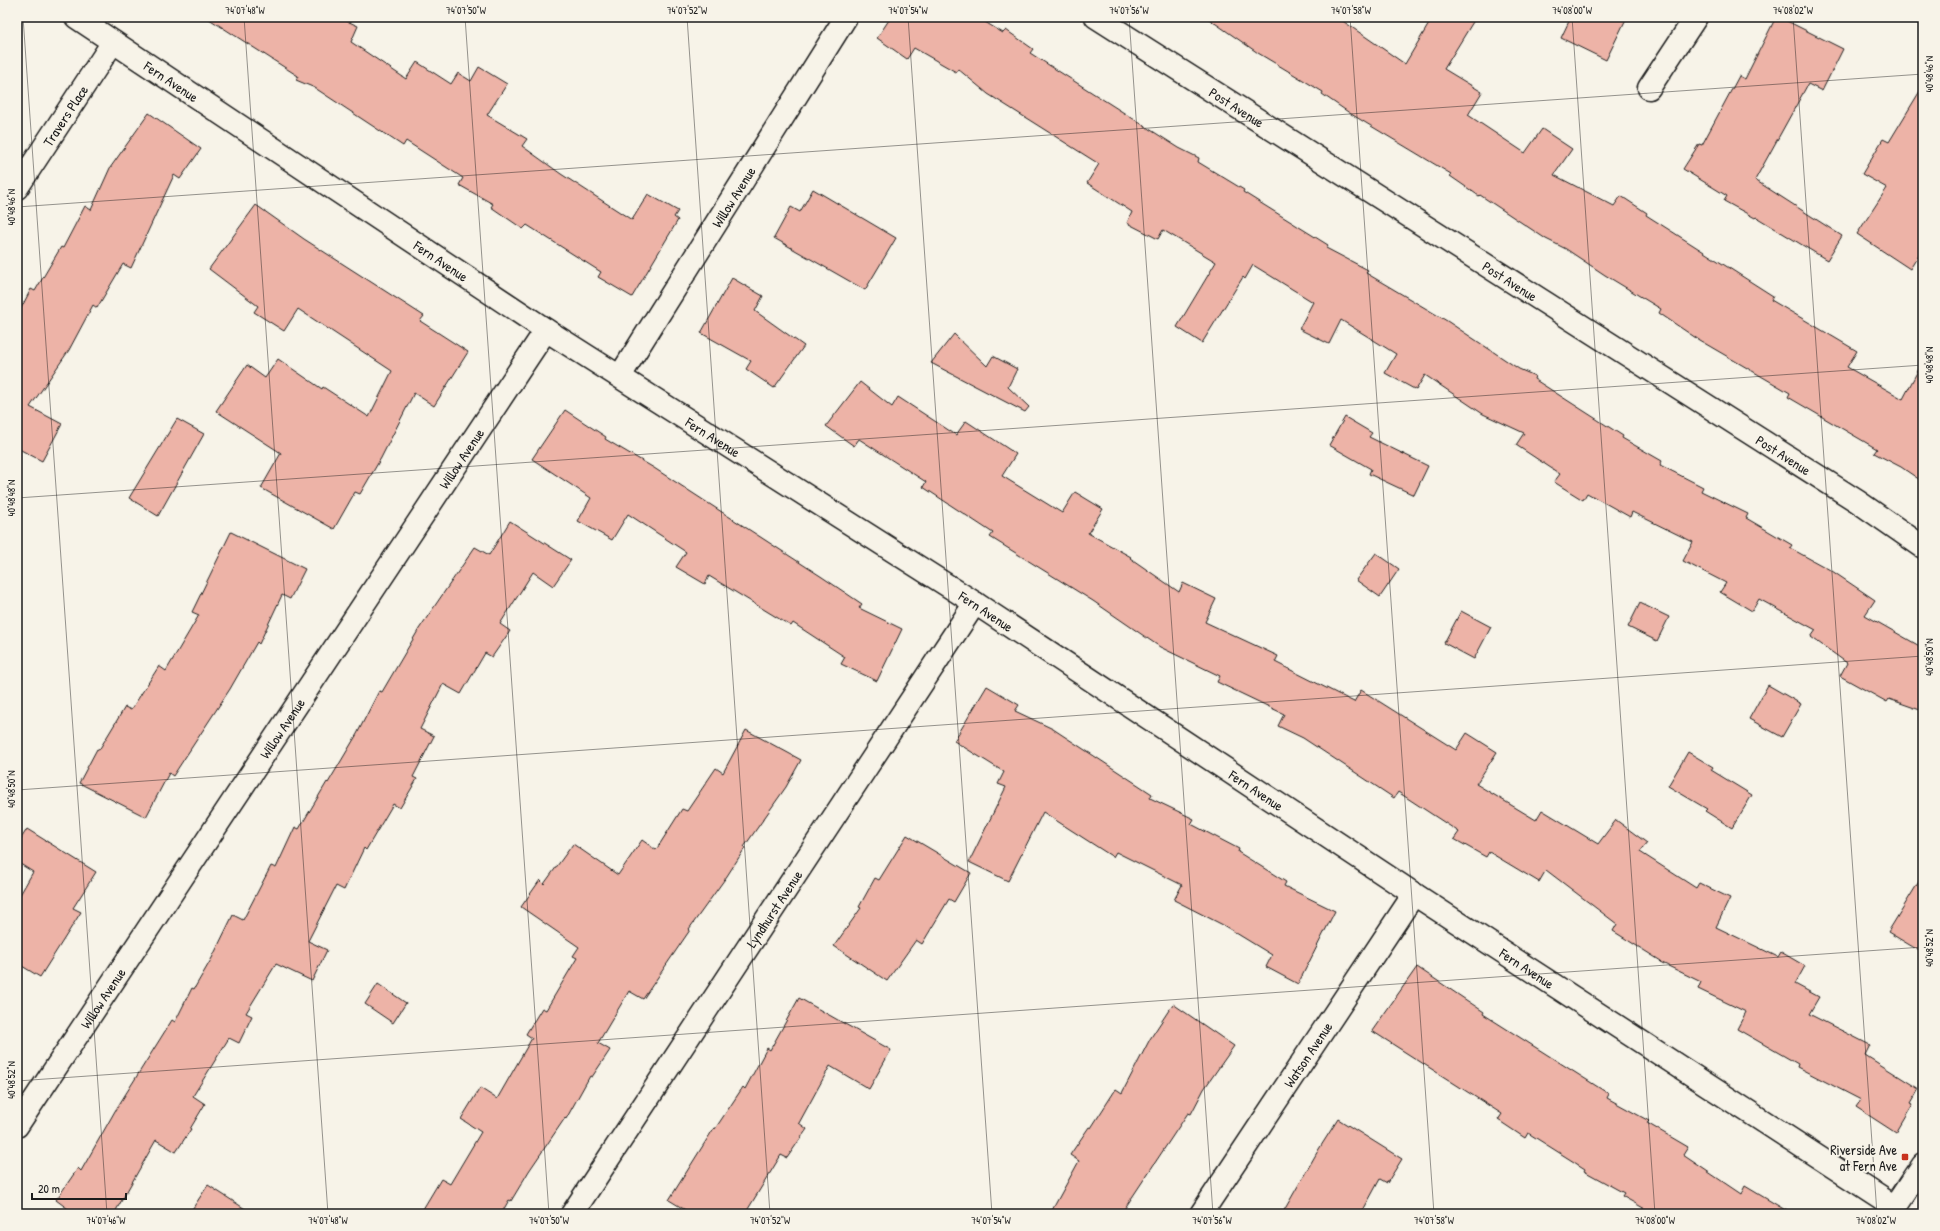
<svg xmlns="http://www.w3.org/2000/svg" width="1940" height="1231" font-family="'Patrick Hand',sans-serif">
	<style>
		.building { fill: #edb3a7; stroke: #1c1c1c }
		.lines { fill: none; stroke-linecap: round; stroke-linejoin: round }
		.street-casing { stroke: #1c1c1c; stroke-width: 25 }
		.primary-casing { stroke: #1c1c1c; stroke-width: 25 }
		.street { stroke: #f7f3e8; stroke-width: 22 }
		.primary { stroke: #f7f3e8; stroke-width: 22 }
		.ticks { fill: none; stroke: #1c1c1c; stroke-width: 1; stroke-opacity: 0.45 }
		.poi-dot { fill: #c8321e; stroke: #f7f3e8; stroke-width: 1.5 }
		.labels { text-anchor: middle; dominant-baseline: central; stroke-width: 4; stroke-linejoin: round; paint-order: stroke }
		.street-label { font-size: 14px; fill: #1c1c1c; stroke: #f7f3e8 }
		.poi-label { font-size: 14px; fill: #1c1c1c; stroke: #f7f3e8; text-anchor: end }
		.neatline { fill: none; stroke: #1c1c1c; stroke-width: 1.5 }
		.ticks-label { font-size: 10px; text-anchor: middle; fill: #1c1c1c }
	</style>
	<rect width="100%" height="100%" fill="#f7f3e8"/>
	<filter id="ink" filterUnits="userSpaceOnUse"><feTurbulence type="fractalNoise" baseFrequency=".025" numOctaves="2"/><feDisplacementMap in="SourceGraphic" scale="8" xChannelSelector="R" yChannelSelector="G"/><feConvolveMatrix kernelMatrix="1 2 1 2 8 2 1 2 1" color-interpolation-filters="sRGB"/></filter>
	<g filter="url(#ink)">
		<g class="building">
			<path d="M 206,17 L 338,17 L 358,26 L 351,42 L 406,79 L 417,62 L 451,84 L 458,73 L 471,81 L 479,67 L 507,84 L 487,115 L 527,139 L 522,146 L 561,174 L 632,220 L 648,194 L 678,211 L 674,217 L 678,220 L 632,297 L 598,277 L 601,272 L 527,225 L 523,229 L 491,207 L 493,204 L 459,185 L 463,178 L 406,141 L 403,146 L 315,88 L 296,80 L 298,76 Z"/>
			<path d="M 891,17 L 977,17 L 1003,33 L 1006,30 L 1033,49 L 1030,53 L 1179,148 L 1199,158 L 1198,162 L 1244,190 L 1243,192 L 1328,245 L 1326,248 L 1368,270 L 1366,273 L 1447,321 L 1519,369 L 1535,376 L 1534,379 L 1623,436 L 1622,438 L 1662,461 L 1660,465 L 1703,487 L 1701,491 L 1748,514 L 1746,518 L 1792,545 L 1790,548 L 1832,571 L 1875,600 L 1865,615 L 1923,648 L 1923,711 L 1889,699 L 1887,702 L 1840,676 L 1847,663 L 1811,637 L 1816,630 L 1759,599 L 1752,611 L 1720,592 L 1726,583 L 1683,561 L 1693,542 L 1632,512 L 1630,517 L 1587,493 L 1583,500 L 1554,482 L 1560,474 L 1516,445 L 1524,433 L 1483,414 L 1425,375 L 1416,390 L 1385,373 L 1396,354 L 1341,320 L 1329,344 L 1299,329 L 1313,302 L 1253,265 L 1245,279 L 1243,277 L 1202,343 L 1177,327 L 1216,262 L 1163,230 L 1158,239 L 1127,223 L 1132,212 L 1087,183 L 1099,164 L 988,94 L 958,69 L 956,72 L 914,48 L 907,59 L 877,38 Z"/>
			<path d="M 1206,17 L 1337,17 L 1405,64 L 1433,17 L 1476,17 L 1444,69 L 1482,92 L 1468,115 L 1525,153 L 1542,129 L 1572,149 L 1554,175 L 1614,206 L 1621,196 L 1647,213 L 1646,215 L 1773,296 L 1771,300 L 1857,351 L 1847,367 L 1903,399 L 1923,361 L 1923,482 L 1901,467 L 1874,453 L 1877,449 L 1788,397 L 1790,393 L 1699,340 L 1659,313 L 1661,309 L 1605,275 L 1566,249 L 1546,239 L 1480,195 L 1479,196 L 1450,176 L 1451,174 L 1351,114 L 1322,94 L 1323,92 L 1258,53 Z"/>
			<path d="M 1571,17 L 1627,17 L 1606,60 L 1561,38 Z"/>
			<path d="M 1776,17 L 1779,17 L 1843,49 L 1822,91 L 1808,84 L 1755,180 L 1842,236 L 1827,260 L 1756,217 L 1755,218 L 1724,201 L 1727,196 L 1683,169 L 1699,144 L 1702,145 L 1739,76 L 1745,79 Z"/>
			<path d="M 1923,86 L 1923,248 L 1910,269 L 1857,234 L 1887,188 L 1862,174 L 1883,139 L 1889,142 Z"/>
			<path d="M 149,113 L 201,149 L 180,179 L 174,175 L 131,268 L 123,264 L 97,308 L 93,305 L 69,350 L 30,407 L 62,424 L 42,461 L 17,448 L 17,316 L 31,289 L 35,291 L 61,247 L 63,248 L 85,206 L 91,210 L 110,168 Z"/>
			<path d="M 813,189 L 896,238 L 865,290 L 774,238 L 791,207 L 800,212 Z"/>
			<path d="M 256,205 L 304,239 L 424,316 L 420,321 L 468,352 L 434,406 L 414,393 L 381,458 L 360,494 L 355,492 L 334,529 L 261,488 L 281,453 L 216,411 L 247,365 L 265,378 L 278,359 L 322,389 L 323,387 L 369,417 L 392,371 L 298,309 L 284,331 L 254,312 L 258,306 L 209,269 Z"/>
			<path d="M 732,278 L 763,296 L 755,311 L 804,346 L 774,388 L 746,369 L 751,361 L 701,333 Z"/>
			<path d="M 954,334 L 987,366 L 993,356 L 1017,369 L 1008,387 L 1029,407 L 1025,412 L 931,363 Z"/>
			<path d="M 860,382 L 892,407 L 898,397 L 956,435 L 966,421 L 1016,454 L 1002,476 L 1062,513 L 1075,492 L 1103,509 L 1088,533 L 1131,557 L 1130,558 L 1179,592 L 1183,583 L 1216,599 L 1205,622 L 1278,656 L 1275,662 L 1354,702 L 1361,690 L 1456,750 L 1467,733 L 1497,752 L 1476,784 L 1536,820 L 1542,810 L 1598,844 L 1616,820 L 1647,843 L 1640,852 L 1696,888 L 1699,883 L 1730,898 L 1716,927 L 1778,957 L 1781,952 L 1805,966 L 1795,984 L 1819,997 L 1809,1014 L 1870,1045 L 1865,1055 L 1919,1089 L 1911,1103 L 1913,1104 L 1896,1133 L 1856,1107 L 1861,1100 L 1797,1067 L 1798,1064 L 1737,1029 L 1746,1012 L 1698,989 L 1701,982 L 1660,962 L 1661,961 L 1613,931 L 1617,924 L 1546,870 L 1539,882 L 1489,852 L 1486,857 L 1454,839 L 1459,832 L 1398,792 L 1394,798 L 1303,738 L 1278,726 L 1284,714 L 1217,682 L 1220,676 L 1160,647 L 1093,601 L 990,537 L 993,533 L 923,487 L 926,482 L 859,439 L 854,446 L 826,426 Z"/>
			<path d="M 565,410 L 606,437 L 605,439 L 654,468 L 822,577 L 862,604 L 859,608 L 902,629 L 877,681 L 841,664 L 845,657 L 793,623 L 791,626 L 709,576 L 705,584 L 676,567 L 686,552 L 628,514 L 612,540 L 578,521 L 591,498 L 532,459 Z"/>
			<path d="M 1345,417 L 1372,433 L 1369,437 L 1428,466 L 1414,495 L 1369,474 L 1371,469 L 1329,445 Z"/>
			<path d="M 177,419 L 204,434 L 158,516 L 129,498 Z"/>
			<path d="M 510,521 L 571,560 L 553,586 L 533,572 L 500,624 L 510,631 L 492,657 L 485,653 L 461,694 L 443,684 L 420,729 L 434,736 L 413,777 L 417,779 L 400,808 L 393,804 L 366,850 L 364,848 L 344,890 L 336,886 L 308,941 L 327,950 L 312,981 L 276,964 L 246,1013 L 252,1016 L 239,1043 L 229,1038 L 193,1096 L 205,1104 L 190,1129 L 191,1129 L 176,1152 L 156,1140 L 114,1214 L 75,1214 L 56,1200 L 78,1168 L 81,1171 L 115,1111 L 172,1020 L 175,1022 L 192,988 L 194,989 L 212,958 L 233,915 L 243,920 L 271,866 L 276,868 L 295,827 L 299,829 L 327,782 L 328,783 L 357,734 L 379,691 L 382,692 L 419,629 L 475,547 L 489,555 Z"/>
			<path d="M 231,532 L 305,569 L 290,599 L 282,595 L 259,644 L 257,642 L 230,689 L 173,776 L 169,773 L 146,817 L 79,783 L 97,749 L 99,750 L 125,707 L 131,710 L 159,666 L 166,671 L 199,615 L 192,612 Z"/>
			<path d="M 1376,553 L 1399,569 L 1380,597 L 1356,580 Z"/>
			<path d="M 1640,603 L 1669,617 L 1657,641 L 1628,627 Z"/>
			<path d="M 1461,611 L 1491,627 L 1474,659 L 1444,643 Z"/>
			<path d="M 1768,685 L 1801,704 L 1782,737 L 1749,719 Z"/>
			<path d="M 987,686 L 1019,705 L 1015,711 L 1053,729 L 1152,794 L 1150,798 L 1194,819 L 1191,824 L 1239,849 L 1238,852 L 1286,882 L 1284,886 L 1335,911 L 1298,984 L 1266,967 L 1272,955 L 1223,925 L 1174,900 L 1182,885 L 1116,852 L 1113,857 L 1043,812 L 1008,881 L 969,862 L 1006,787 L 998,784 L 1004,772 L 954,741 Z"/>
			<path d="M 746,730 L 801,760 L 786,787 L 744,847 L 745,848 L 727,876 L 689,929 L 690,930 L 643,999 L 629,991 L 598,1043 L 610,1050 L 592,1077 L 590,1076 L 566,1119 L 565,1118 L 529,1171 L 511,1201 L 509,1200 L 501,1214 L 420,1214 L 441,1179 L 450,1184 L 481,1132 L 461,1119 L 480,1088 L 497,1099 L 532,1038 L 526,1034 L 542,1008 L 546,1010 L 577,958 L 573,956 L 579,947 L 521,907 L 540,880 L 544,884 L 573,844 L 618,875 L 642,840 L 656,850 L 682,809 L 687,811 L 716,768 L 723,773 Z"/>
			<path d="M 1688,752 L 1713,767 L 1711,770 L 1752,795 L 1732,828 L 1705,811 L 1707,809 L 1668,786 Z"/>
			<path d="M 27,829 L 96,872 L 73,908 L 81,912 L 40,977 L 17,963 L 17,900 L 33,872 L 17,862 L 17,845 Z"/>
			<path d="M 907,835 L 971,873 L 954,902 L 949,899 L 922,944 L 916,940 L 887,981 L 834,946 L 861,908 L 859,907 L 875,878 L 879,880 Z"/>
			<path d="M 1923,875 L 1923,953 L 1888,932 Z"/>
			<path d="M 1417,967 L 1484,1012 L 1483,1014 L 1609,1094 L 1607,1098 L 1649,1121 L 1647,1123 L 1688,1147 L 1683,1155 L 1741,1194 L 1745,1186 L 1792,1214 L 1654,1214 L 1622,1196 L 1624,1193 L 1584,1171 L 1585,1169 L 1528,1133 L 1525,1138 L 1498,1120 L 1502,1114 L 1372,1031 Z"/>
			<path d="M 378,984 L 406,1003 L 393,1023 L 365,1004 Z"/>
			<path d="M 799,998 L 891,1050 L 869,1089 L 830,1066 L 799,1123 L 807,1129 L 787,1158 L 781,1155 L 745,1214 L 692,1214 L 669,1200 L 714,1128 L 715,1129 L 743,1087 L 745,1089 L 767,1048 L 770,1050 Z"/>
			<path d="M 1173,1004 L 1234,1046 L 1204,1089 L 1191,1114 L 1188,1113 L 1121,1214 L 1050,1214 L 1079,1161 L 1070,1155 L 1089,1127 L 1091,1128 L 1116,1089 L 1122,1093 L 1150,1039 Z"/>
			<path d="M 1338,1119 L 1402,1159 L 1387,1183 L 1380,1179 L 1361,1214 L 1282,1214 L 1319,1149 Z"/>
			<path d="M 208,1185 L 253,1214 L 189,1214 Z"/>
		</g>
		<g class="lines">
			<g class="street-casing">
				<g id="street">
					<path id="s1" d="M 76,17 L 546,330 L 975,603 L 1414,894 L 1895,1207"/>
					<path id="s2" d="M 1096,17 L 1857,501 L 1923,547"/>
					<path d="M 1649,88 L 1696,17"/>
					<path id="s3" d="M 17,188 L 113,42"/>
					<path id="s4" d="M 620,376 L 846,17"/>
					<path id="s5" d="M 17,1126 L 546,330"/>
					<path id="s6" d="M 572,1214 L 975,603"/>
					<path id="s7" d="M 1201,1214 L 1414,894"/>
				</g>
			</g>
			<g class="primary-casing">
				<path id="primary" d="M 1890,1214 L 1923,1165"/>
			</g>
			<use href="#street" class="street"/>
			<use href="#primary" class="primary"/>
		</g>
	</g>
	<path class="ticks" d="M 23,17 L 107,1214M 244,17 L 328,1214M 465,17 L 549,1214M 687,17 L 770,1214M 908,17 L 992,1214M 1129,17 L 1213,1214M 1350,17 L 1434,1214M 1572,17 L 1655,1214M 1793,17 L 1877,1214M 17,207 L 1923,74M 17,498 L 1923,365M 17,790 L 1923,656M 17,1081 L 1923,947"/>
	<rect class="poi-dot" x="1901" y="1153" width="8" height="8" rx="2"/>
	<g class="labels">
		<g class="street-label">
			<text stroke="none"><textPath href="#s1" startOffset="115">Fern Avenue</textPath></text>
			<text stroke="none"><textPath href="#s2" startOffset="167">Post Avenue</textPath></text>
			<text stroke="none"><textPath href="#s3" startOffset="87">Travers Place</textPath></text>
			<text stroke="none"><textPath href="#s4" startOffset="212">Willow Avenue</textPath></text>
			<text stroke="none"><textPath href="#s1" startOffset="439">Fern Avenue</textPath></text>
			<text stroke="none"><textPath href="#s2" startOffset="491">Post Avenue</textPath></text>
			<text stroke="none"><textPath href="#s1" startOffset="763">Fern Avenue</textPath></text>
			<text stroke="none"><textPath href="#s2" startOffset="815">Post Avenue</textPath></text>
			<text stroke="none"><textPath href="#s5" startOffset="802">Willow Avenue</textPath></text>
			<text stroke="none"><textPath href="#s1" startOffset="1087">Fern Avenue</textPath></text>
			<text stroke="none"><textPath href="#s5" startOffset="478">Willow Avenue</textPath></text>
			<text stroke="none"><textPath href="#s1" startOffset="1411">Fern Avenue</textPath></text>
			<text stroke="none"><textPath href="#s6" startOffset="366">Lyndhurst Avenue</textPath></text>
			<text stroke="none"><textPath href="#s1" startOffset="1735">Fern Avenue</textPath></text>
			<text stroke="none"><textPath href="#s5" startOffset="154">Willow Avenue</textPath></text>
			<text stroke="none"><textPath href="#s7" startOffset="192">Watson Avenue</textPath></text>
		</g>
		<g class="poi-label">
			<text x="1897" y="1149">Riverside Ave<tspan x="1897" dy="16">at Fern Ave</tspan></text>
		</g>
	</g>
	<rect width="1940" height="1231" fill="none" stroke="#f7f3e8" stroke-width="44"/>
	<path d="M32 1193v6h94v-6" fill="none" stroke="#1c1c1c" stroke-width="2"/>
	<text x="38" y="1193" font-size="12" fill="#1c1c1c" stroke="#f7f3e8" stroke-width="3" paint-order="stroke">20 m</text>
	<rect x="22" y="22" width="1896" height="1187" class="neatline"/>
	<g class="ticks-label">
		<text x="245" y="14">74°07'48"W</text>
		<text x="466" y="14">74°07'50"W</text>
		<text x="687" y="14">74°07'52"W</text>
		<text x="908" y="14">74°07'54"W</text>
		<text x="1129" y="14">74°07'56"W</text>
		<text x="1351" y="14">74°07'58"W</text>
		<text x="1572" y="14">74°08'00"W</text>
		<text x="1793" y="14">74°08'02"W</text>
		<text transform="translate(1929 74) rotate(-90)" y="4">40°48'46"N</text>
		<text transform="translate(11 207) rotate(-90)" y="4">40°48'46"N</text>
		<text transform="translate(1929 365) rotate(-90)" y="4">40°48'48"N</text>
		<text transform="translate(11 498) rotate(-90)" y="4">40°48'48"N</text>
		<text transform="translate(1929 657) rotate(-90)" y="4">40°48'50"N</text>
		<text transform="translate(11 789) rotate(-90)" y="4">40°48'50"N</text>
		<text transform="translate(1929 948) rotate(-90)" y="4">40°48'52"N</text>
		<text transform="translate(11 1080) rotate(-90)" y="4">40°48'52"N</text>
		<text x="106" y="1224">74°07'46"W</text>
		<text x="328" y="1224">74°07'48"W</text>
		<text x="549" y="1224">74°07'50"W</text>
		<text x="770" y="1224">74°07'52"W</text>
		<text x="991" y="1224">74°07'54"W</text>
		<text x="1212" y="1224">74°07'56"W</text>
		<text x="1434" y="1224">74°07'58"W</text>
		<text x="1655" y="1224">74°08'00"W</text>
		<text x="1876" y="1224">74°08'02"W</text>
	</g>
</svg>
